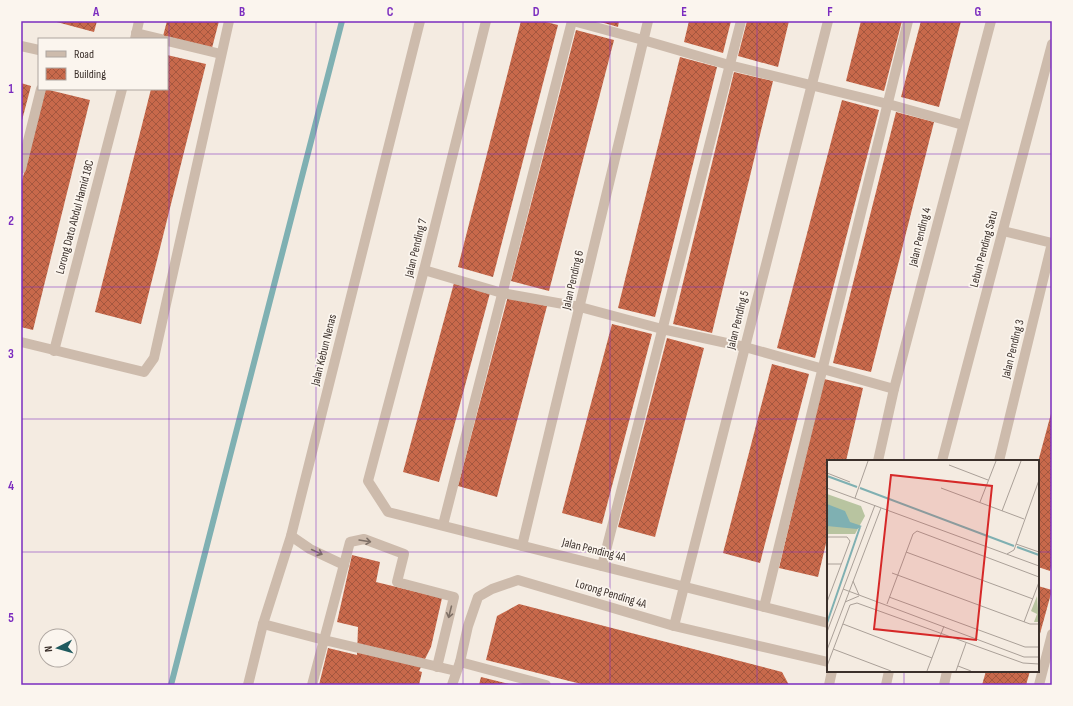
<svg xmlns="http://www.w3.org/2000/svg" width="1073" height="706" font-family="'Sofia Sans Condensed',sans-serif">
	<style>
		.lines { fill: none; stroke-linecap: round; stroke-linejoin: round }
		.stream { stroke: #7fb0b2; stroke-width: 6 }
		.building { fill: url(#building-cross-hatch) }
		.service { stroke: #cdbbac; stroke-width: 10 }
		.minor { stroke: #cdbbac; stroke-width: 10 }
		.tertiary { stroke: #cdbbac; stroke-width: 10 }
		.oneway { stroke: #7d6f65 }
		.grid { fill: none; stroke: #7b2cbf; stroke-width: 1; stroke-opacity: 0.55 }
		.labels { text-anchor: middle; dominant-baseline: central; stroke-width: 3.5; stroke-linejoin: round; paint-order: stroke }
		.street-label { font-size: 12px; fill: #3b302b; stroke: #fbf5ee }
		.inset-river { fill: none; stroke: #7fb0b2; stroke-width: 2 }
		.inset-road { fill: none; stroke: #aaa098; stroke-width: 1 }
		.view { fill: #d62828; fill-opacity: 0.15; stroke: #d62828; stroke-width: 2 }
		.inset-edge { fill: none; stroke: #3b302b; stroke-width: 2 }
		.neatline { fill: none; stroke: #7b2cbf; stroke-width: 1.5 }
		.grid-label { font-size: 13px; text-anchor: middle; font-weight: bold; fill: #7b2cbf }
	</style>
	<defs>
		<pattern id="building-cross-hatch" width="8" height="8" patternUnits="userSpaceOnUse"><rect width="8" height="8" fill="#c8694b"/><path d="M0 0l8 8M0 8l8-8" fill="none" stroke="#a4573f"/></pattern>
	</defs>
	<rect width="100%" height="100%" fill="#f4ebe1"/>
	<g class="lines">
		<path class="stream" d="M 171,685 L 342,21"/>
	</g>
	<g class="building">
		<path d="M 53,21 L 97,21 L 94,32 Z"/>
		<path d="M 167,21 L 219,21 L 212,48 L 163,36 Z"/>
		<path d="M 521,21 L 542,21 L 558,25 L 493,277 L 458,267 Z"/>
		<path d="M 597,21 L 619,21 L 618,27 Z"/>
		<path d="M 689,21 L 731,21 L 723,53 L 684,42 Z"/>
		<path d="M 747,21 L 789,21 L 778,67 L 738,56 Z"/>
		<path d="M 861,21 L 902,21 L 884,91 L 846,81 Z"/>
		<path d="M 921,21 L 961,21 L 939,107 L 901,97 Z"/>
		<path d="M 576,30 L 614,40 L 549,291 L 511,281 Z"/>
		<path d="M 167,55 L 206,64 L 141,324 L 95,312 L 151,89 L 167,89 Z"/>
		<path d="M 680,57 L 717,67 L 655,317 L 618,308 Z"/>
		<path d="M 734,72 L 773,81 L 712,333 L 673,324 Z"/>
		<path d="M 21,83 L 31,86 L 21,124 Z"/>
		<path d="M 45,89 L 90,100 L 33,330 L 21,327 L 21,185 Z"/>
		<path d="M 842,100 L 879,110 L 815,358 L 777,348 Z"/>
		<path d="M 896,112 L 934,122 L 871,372 L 833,363 Z"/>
		<path d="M 454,283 L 490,293 L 439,482 L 403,472 Z"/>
		<path d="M 508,296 L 547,306 L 497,497 L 458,486 Z"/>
		<path d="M 612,324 L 652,334 L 602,524 L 562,513 Z"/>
		<path d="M 667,338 L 704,348 L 655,537 L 618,527 Z"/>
		<path d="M 772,364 L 809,374 L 760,563 L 723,553 Z"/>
		<path d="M 824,379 L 863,388 L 846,461 L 828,461 L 828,535 L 818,577 L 779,568 Z"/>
		<path d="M 1052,410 L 1052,563 L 1050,571 L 1038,567 L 1038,462 Z"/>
		<path d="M 352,555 L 380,562 L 376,582 L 442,598 L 431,647 L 419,671 L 422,672 L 419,685 L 319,685 L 328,648 L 357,655 L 358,627 L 337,622 Z"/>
		<path d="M 1038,586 L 1052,590 L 1038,641 Z"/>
		<path d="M 519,604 L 782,672 L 789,685 L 585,685 L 486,660 L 497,616 Z"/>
		<path d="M 986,671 L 1030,671 L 1026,685 L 982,685 Z"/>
		<path d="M 481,677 L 509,684 L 509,685 L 479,685 Z"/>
	</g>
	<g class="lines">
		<g class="service">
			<path d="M 573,21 L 643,40 L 729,65 L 888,104 L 963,125"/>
			<path d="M 136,33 L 161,39"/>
			<path d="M 167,41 L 221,54"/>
			<path d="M 21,169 L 41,89"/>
			<path d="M 424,270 L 502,293 L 580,307 L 662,329 L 745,347 L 894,389"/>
			<path d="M 21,342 L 144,372 L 154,358 L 229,21"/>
			<path d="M 443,525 L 572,21"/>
			<path d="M 291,536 L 310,549 L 344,565"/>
			<path d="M 602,566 L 741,21"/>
			<path d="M 764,607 L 908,21"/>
			<path d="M 263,624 L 324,640 L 456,671"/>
			<path d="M 460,662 L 546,685"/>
			<path d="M 312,685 L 350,542 L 364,539 L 404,554 L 397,582 L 454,597 L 437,667"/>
			<path d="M 452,685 L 460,662 L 468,626 L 478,597 L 492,589 L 518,580 L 674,626 L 828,662"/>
			<path d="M 829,685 L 832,671"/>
			<path d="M 1039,685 L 1052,634"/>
		</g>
		<g class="minor">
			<path d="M 486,21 L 424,270 L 368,481 L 388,512 L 828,623"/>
			<path d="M 135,39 L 139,21"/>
			<path d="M 21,46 L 39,50"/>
			<path d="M 54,351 L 122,89"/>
			<path d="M 878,461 L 894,389 L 991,21"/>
			<path d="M 942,461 L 1052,44"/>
			<path d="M 999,461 L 1052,243 L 1003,231"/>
			<path d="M 522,546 L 648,21"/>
			<path d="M 674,626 L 828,21"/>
			<path d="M 886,685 L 889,671"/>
			<path d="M 944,685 L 947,671"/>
		</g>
		<path class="tertiary" d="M 248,685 L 263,624 L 291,536 L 420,21"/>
	</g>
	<defs><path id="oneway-shaft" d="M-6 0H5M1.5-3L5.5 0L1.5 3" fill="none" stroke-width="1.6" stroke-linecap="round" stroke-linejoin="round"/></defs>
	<g class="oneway">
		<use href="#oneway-shaft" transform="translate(365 541) rotate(9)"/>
		<use href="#oneway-shaft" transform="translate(317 552) rotate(25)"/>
		<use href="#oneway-shaft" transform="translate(450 612) rotate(104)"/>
	</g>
	<path class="grid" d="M 169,21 L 169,685M 316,21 L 316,685M 463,21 L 463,685M 610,21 L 610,685M 757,21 L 757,685M 904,21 L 904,461M 21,154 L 1052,154M 21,287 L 1052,287M 21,419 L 1052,419M 21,552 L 828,552M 1038,552 L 1052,552M 904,671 L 904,685"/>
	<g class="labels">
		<g class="street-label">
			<text transform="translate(75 217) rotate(-75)">Lorong Dato Abdul Hamid 18C</text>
			<text transform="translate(920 237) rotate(-76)">Jalan Pending 4</text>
			<text transform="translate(416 248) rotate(-76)">Jalan Pending 7</text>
			<text transform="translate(984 249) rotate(-75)">Lebuh Pending Satu</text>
			<text transform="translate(573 280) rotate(-77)">Jalan Pending 6</text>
			<text transform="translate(738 320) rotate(-76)">Jalan Pending 5</text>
			<text transform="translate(1013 349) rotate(-76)">Jalan Pending 3</text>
			<text transform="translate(324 350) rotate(-76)">Jalan Kebun Nenas</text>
			<text transform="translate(594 550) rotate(14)">Jalan Pending 4A</text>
			<text transform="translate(611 594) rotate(17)">Lorong Pending 4A</text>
		</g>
	</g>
	<g transform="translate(827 460)">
		<rect width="212" height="212" fill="#f4ebe1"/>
		<path d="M 0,34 L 34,46 L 38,56 L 28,74 L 0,74 ZM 210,136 L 212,162 L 207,162 L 210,154 L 204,151 Z" fill="#b8c4a0"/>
		<path d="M 0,44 L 18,51 L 23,62 L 35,66 L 30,69 L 0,66 Z" fill="#7fb0b2"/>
		<path class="inset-river" d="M 0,16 L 30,27M 33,28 L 187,86M 190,87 L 212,95M 0,163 L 33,67"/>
		<path class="inset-road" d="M 122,5 L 161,20M 0,13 L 23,22M 0,28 L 212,106M 114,28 L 197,59M 28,38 L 41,1M 153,42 L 169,1M 175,51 L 194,1M 0,77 L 20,77 L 23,81 L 0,142M 189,84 L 212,92M 79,92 L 206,139M 180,94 L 187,90 L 212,20M 0,104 L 14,104M 65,113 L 203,164 L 212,164M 26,121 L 32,135M 16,129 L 197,197 L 212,197M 62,137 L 198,187 L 212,187M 18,142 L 32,136M 60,144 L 86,74 L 90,71 L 212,117M 197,162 L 212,122M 16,164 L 105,198M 0,172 L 48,45M 6,189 L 64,211M 0,190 L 54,48M 0,206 L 23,145 L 30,143 L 196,203 L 212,204M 131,206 L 144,211M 100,211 L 117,166M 129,211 L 139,183"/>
		<path class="view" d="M 64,15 L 165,26 L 149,180 L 47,169 Z"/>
		<rect width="212" height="212" class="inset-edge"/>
	</g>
	<rect width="1073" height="706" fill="none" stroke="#fbf5ee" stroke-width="44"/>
	<rect x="38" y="38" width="130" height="52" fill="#fbf5ee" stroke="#aea6a0"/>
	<rect x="46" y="51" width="20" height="6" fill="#cdbbac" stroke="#aea6a0"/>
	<text x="74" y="58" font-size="12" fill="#3b302b">Road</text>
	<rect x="46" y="68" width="20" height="12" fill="url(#building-cross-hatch)" stroke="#aea6a0"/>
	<text x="74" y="78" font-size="12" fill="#3b302b">Building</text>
	<g transform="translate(58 648) rotate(264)"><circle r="19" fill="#fbf5ee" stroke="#aea6a0"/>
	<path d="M0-3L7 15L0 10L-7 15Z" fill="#1f5a5e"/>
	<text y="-6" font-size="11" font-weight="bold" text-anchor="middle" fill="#3b302b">N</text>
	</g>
	<rect x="22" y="22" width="1029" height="662" class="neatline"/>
	<g class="grid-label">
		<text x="96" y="16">A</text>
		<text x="242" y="16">B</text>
		<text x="390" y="16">C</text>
		<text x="536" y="16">D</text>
		<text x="684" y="16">E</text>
		<text x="830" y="16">F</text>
		<text x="978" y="16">G</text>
		<text x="11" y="93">1</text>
		<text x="11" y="225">2</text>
		<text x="11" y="358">3</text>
		<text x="11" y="490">4</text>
		<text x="11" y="622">5</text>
	</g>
</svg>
